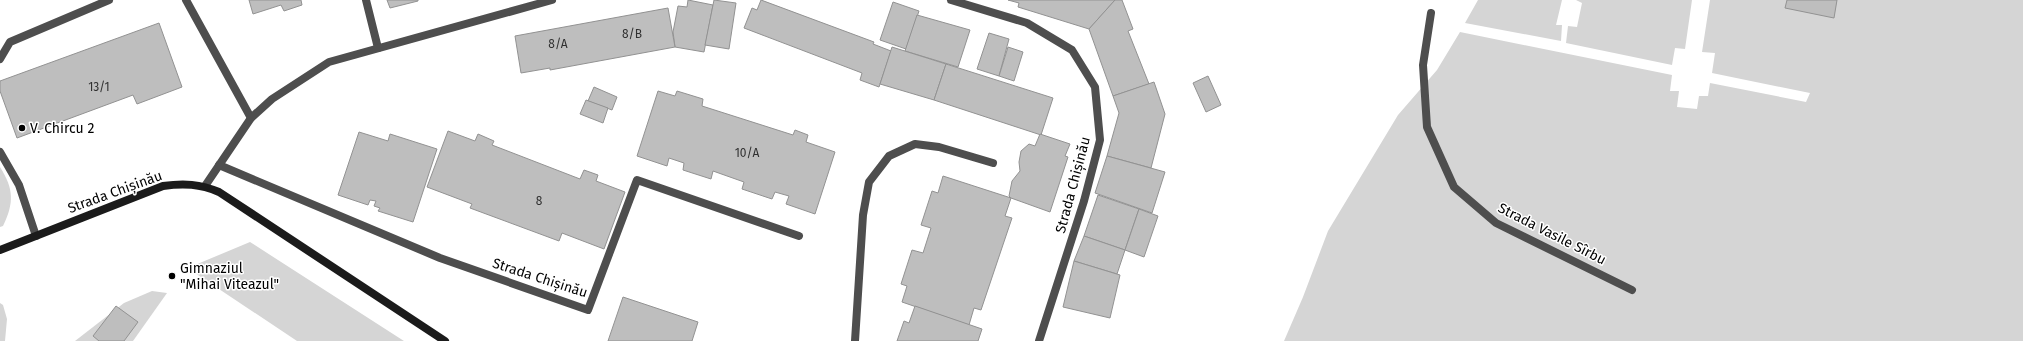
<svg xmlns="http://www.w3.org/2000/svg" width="2023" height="341" font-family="'Fira Sans',sans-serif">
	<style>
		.green { fill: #d5d5d5 }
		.building { fill: #bebebe; stroke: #929292 }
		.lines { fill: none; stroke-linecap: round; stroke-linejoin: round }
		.lane { stroke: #4e4e4e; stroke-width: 8 }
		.street { stroke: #4e4e4e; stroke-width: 8 }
		.secondary { stroke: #1b1b1b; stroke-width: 8 }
		.poi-dot { fill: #000; stroke: #fff; stroke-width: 1.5 }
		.labels { text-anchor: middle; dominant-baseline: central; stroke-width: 3; stroke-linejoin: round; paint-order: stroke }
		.number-label { font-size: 12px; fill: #303030 }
		.poi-label { font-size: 14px; fill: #000; stroke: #fff; text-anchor: start }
		.street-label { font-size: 14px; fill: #000; stroke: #fff }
	</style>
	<rect width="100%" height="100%" fill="#fff"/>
	<g class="green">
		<path d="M 1478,0 L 1562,0 L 1556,25 L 1562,25 L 1561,41 L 1465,23 Z"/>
		<path d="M 1576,0 L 1692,0 L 1685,49 L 1675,48 L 1672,65 L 1566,43 L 1568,26 L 1577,27 L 1582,3 Z"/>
		<path d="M 1710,0 L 2023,0 L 2023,341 L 1284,341 L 1303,297 L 1328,231 L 1398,115 L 1437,70 L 1460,32 L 1672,75 L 1670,91 L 1679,91 L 1677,107 L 1697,109 L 1699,96 L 1708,96 L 1710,83 L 1806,102 L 1810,93 L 1712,73 L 1715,53 L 1702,52 Z"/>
		<path d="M 0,167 C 14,189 14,203 3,226 L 0,227 Z"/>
		<path d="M 250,242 L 404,341 L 297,341 L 195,273 L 183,270 Z"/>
		<path d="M 152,291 L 167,293 L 133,341 L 75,341 L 124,303 Z"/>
		<path d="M 0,303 L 3,305 L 7,319 L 5,341 L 0,341 Z"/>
	</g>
	<g class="building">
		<path d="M 249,0 L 301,0 L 302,5 L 284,11 L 281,5 L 253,14 Z"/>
		<path d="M 387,0 L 418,0 L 418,1 L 390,8 Z"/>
		<path d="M 688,0 L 713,5 L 704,52 L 675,47 L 673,32 L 678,6 L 687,7 Z"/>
		<path d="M 714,0 L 736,3 L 729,49 L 705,45 Z"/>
		<path d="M 761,0 L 874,42 L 873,44 L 891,51 L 879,87 L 860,80 L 862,73 L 744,28 L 752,8 L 757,10 Z"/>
		<path d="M 1008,0 L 1115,0 L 1089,29 L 1018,7 L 1019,3 Z"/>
		<path d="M 1115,0 L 1122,0 L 1133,29 L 1128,31 L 1149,84 L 1113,96 L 1089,29 Z"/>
		<path d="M 1787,0 L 1837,0 L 1834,18 L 1785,8 Z"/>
		<path d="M 893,2 L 919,11 L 906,49 L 880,40 Z"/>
		<path d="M 668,8 L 675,47 L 550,70 L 550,68 L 521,73 L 515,36 Z"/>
		<path d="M 917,15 L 970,30 L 958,67 L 905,51 Z"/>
		<path d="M 159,23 L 182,87 L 137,104 L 133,95 L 17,138 L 0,91 L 0,81 Z"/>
		<path d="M 989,33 L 1009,39 L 999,76 L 977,69 Z"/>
		<path d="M 892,47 L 946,64 L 934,100 L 880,84 Z"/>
		<path d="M 1008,47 L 1023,52 L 1014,81 L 999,76 Z"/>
		<path d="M 946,64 L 1053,98 L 1041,135 L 934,100 Z"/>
		<path d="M 1208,76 L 1221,105 L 1206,112 L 1193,83 Z"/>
		<path d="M 1154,82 L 1165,114 L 1151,168 L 1107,156 L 1119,113 L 1113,96 Z"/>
		<path d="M 594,87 L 617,97 L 612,110 L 588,101 Z"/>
		<path d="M 658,91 L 675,96 L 677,91 L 703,99 L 702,106 L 793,135 L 795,130 L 808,135 L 806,142 L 835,152 L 815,214 L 786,204 L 789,196 L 775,192 L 772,199 L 742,189 L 744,182 L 713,171 L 711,179 L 683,170 L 684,163 L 669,158 L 667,166 L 637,156 Z"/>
		<path d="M 586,100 L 608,108 L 603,123 L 580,114 Z"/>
		<path d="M 448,131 L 475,141 L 478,134 L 494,141 L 492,145 L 580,179 L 584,170 L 598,175 L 596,181 L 625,192 L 604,249 L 562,233 L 559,241 L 470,208 L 472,204 L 427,187 Z"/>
		<path d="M 359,132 L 388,141 L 390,134 L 437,149 L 413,222 L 378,211 L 380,208 L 374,206 L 376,201 L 370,200 L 368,205 L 338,195 Z"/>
		<path d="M 1040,134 L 1070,144 L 1065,156 L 1068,157 L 1050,212 L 1011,198 L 1009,196 L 1012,181 L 1020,171 L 1019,162 L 1021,151 L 1029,144 L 1035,146 Z"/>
		<path d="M 1107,156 L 1165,172 L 1152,213 L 1095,193 Z"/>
		<path d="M 943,176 L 1011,198 L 1005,216 L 1012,218 L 981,310 L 974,308 L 969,325 L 902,302 L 907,286 L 901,284 L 912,250 L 923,253 L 931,228 L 921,225 L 932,191 L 938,193 Z"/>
		<path d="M 1098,195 L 1139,209 L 1125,250 L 1084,236 Z"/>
		<path d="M 1139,209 L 1158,216 L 1144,257 L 1125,250 Z"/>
		<path d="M 1084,236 L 1125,250 L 1117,274 L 1074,261 Z"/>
		<path d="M 1074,261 L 1120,275 L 1110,318 L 1063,307 Z"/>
		<path d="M 623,297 L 698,322 L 692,341 L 608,341 Z"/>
		<path d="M 116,306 L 138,322 L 124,341 L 99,341 L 93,336 Z"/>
		<path d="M 915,306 L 982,329 L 978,341 L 897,341 L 904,321 L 909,323 Z"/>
	</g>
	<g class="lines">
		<g class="lane">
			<path d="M 186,0 L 251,118"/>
			<path d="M 0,59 L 10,42 L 109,0"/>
			<path d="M 0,152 L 19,185 L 36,236"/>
			<path d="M 219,165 L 440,258 L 588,310 L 637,180 L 799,236"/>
			<path d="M 855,341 L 863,215 L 869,182 L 889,156 L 915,144 L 939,147 L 993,163"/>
		</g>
		<g class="street">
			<path d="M 366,0 L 378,48"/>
			<path d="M 951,0 L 1027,23 L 1072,50 L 1095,87 L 1100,140 L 1084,201 L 1039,341"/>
			<path d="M 1431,13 L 1423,65 L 1427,127 L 1454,187 L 1496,223 L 1632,290"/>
			<path d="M 205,186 L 251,118 L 272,99 L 329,62 L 552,0"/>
		</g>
		<path class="secondary" d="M 0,250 L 163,186 C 184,183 200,184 219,192 L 445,341"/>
	</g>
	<g class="poi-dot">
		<circle cx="22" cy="128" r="4"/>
		<circle cx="172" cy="276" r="4"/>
	</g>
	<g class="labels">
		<g class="number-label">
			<text x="632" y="34">8/B</text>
			<text x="558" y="44">8/A</text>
			<text x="99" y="87">13/1</text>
			<text x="747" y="153">10/A</text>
			<text x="539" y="201">8</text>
		</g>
		<g class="poi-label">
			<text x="30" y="128">V. Chircu 2</text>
			<text x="180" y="268">Gimnaziul<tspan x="180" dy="16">"Mihai Viteazul"</tspan></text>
		</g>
		<g class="street-label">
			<text transform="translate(1073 185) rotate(-75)">Strada Chișinău</text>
			<text transform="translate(115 192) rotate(-20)">Strada Chișinău</text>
			<text transform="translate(1552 234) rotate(27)">Strada Vasile Sîrbu</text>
			<text transform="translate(540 278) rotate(18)">Strada Chișinău</text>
		</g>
	</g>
</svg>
